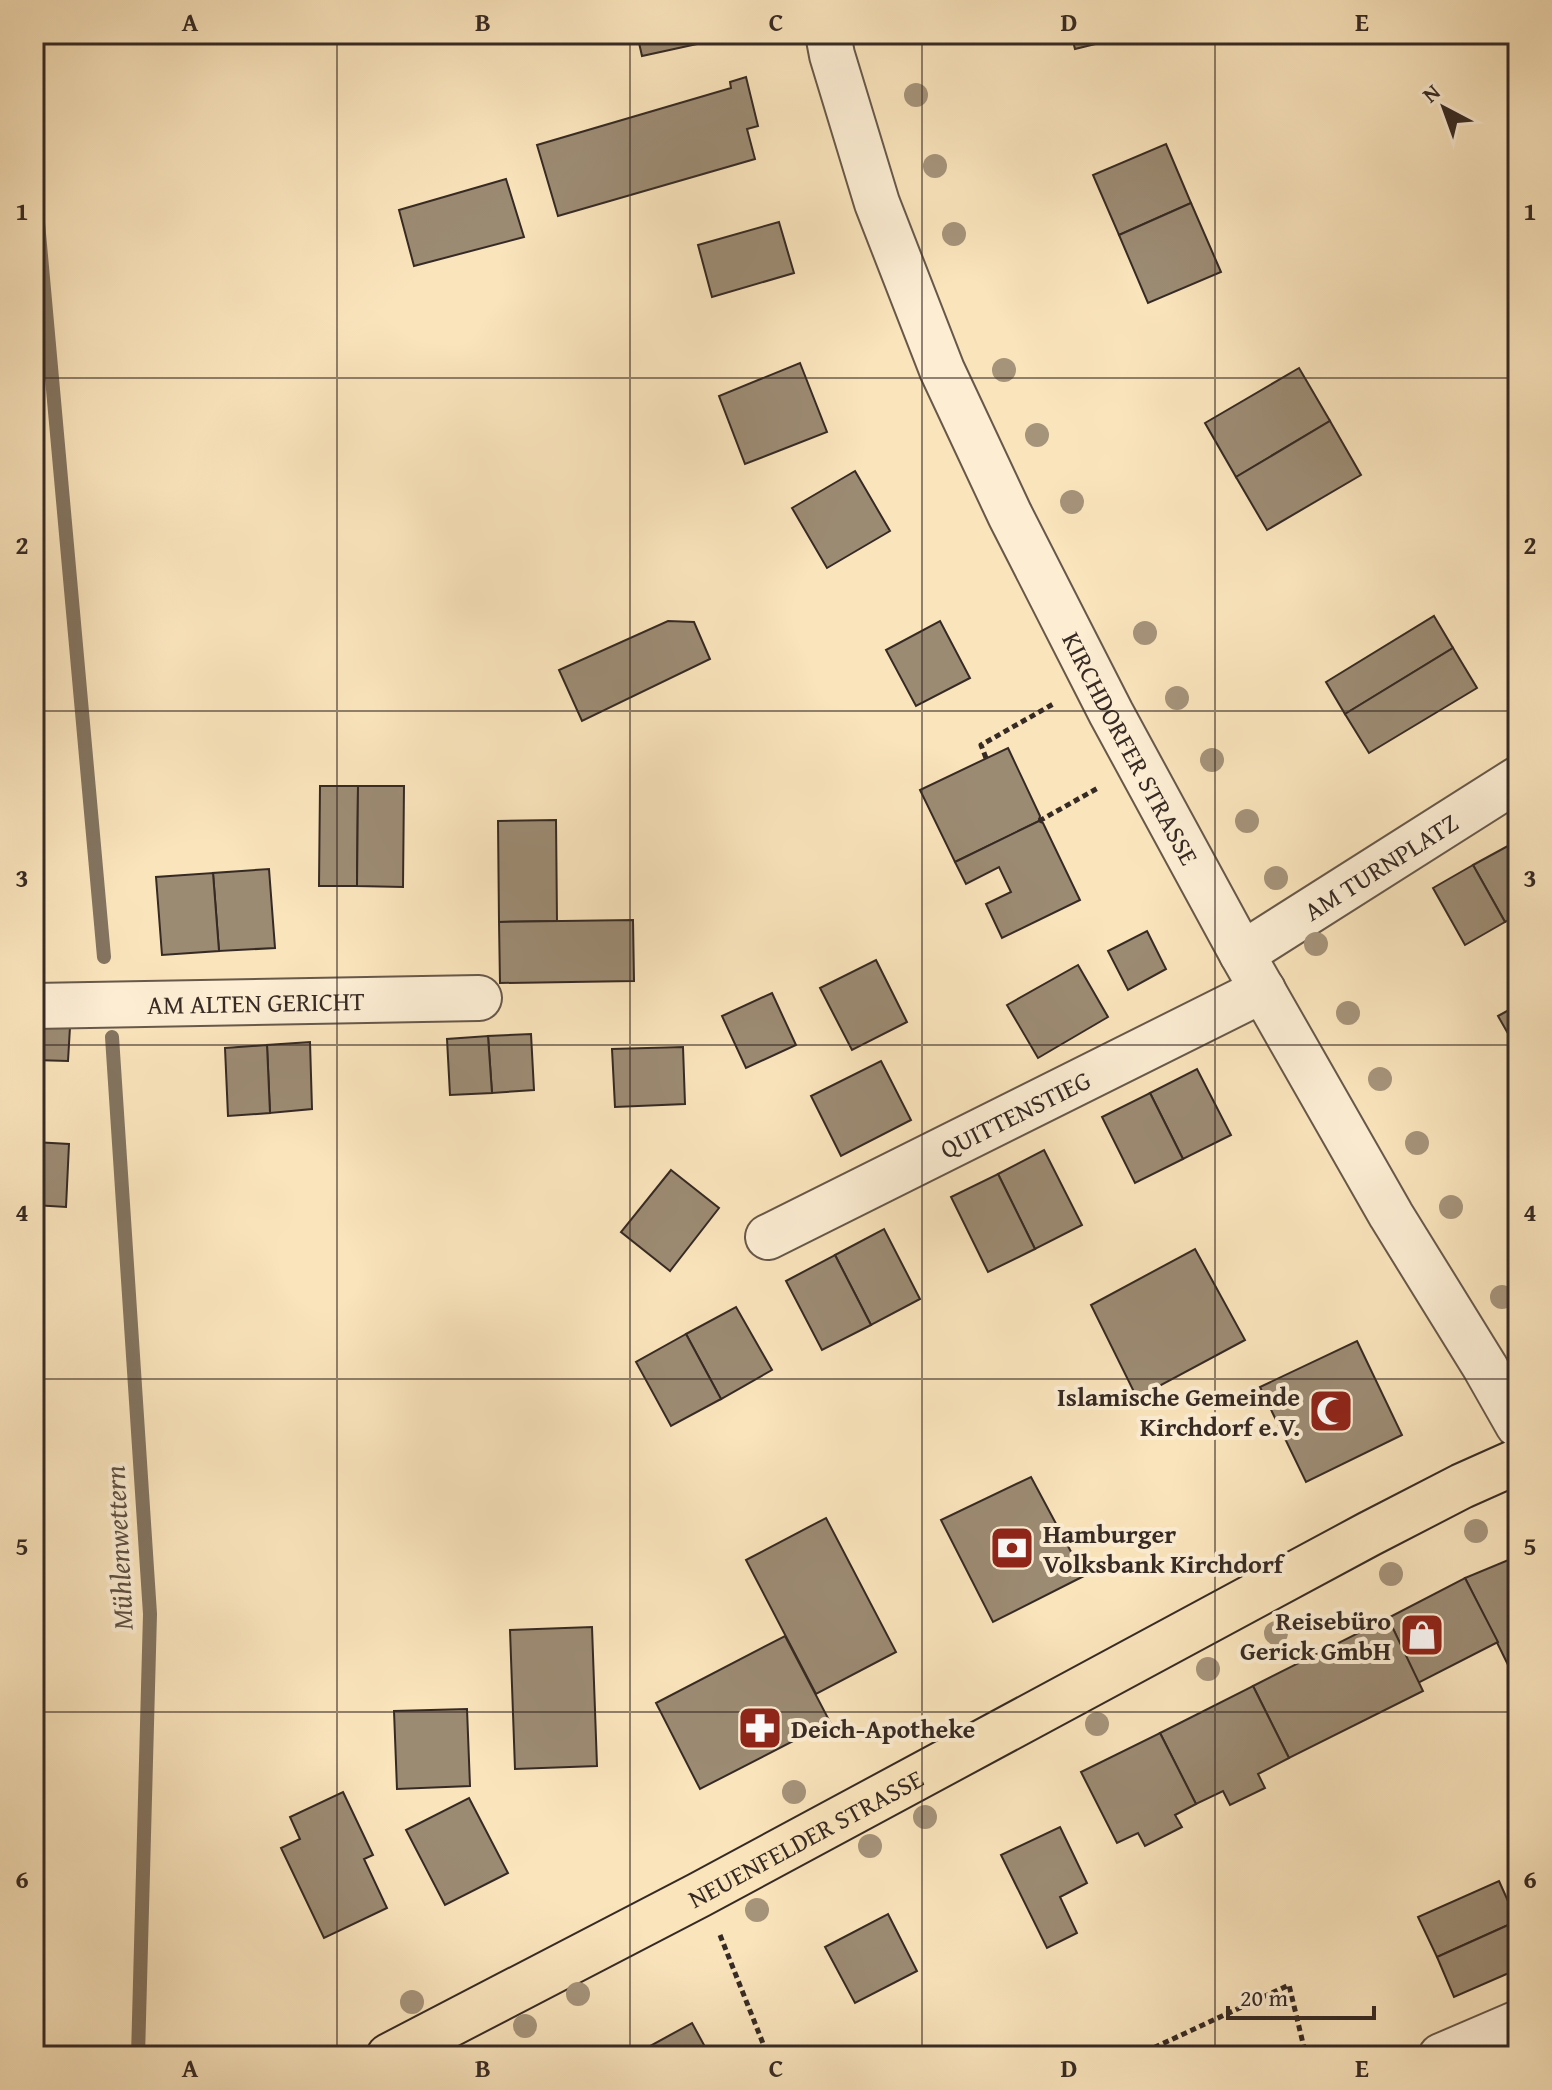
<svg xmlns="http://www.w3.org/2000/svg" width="1552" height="2090" font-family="'Gentium Book Plus',serif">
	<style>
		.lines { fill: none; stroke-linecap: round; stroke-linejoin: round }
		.stream { stroke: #837460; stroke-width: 14 }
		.building { fill: #9c8b73; stroke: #362a24; stroke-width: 2 }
		.minor-casing { stroke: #67584a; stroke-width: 48 }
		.major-casing { stroke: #362a24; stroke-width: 48 }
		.path { stroke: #362a24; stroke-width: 5; stroke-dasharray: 6 4; stroke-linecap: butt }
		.minor { stroke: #fcedd3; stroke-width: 44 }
		.major { stroke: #fae4bc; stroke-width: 44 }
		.tree { fill: #a5937a }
		.grid { fill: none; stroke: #362a24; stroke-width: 2; stroke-opacity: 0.55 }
		.labels { text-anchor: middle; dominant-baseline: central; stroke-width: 8; stroke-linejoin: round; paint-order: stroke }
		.street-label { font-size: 26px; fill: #362a24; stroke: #fcedd3 }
		.poi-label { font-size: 26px; font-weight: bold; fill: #362a24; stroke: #fcedd3; text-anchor: end }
		.water-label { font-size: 28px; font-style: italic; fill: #5d4f42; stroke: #fcedd3 }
		.neatline { fill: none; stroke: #362a24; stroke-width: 3 }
		.grid-label { font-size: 26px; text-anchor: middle; font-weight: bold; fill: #362a24 }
	</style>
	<rect width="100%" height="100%" fill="#fae4bc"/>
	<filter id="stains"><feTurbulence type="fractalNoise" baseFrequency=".0025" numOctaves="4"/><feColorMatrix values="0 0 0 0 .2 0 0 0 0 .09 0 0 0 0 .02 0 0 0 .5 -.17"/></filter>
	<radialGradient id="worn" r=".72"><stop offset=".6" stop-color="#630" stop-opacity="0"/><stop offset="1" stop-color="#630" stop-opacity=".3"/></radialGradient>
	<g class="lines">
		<g class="stream">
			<path d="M 34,178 L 104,957"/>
			<path d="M 112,1037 L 150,1614 L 138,2056"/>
		</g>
	</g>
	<g class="building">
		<path d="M 637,34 L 719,34 L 720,39 L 642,56 Z"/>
		<path d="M 1071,34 L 1136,34 L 1075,49 Z"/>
		<path d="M 746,77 L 758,126 L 747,129 L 755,159 L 558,216 L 537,145 L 731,88 L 730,82 Z"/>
		<path d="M 1166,144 L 1191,203 L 1119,235 L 1093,175 Z"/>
		<path d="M 506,179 L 524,237 L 414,266 L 399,210 Z"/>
		<path d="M 1191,203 L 1221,272 L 1148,303 L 1119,235 Z"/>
		<path d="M 779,222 L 794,273 L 712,297 L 698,245 Z"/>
		<path d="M 800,363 L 827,432 L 745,464 L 719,396 Z"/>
		<path d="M 1299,368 L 1330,421 L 1236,477 L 1205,423 Z"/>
		<path d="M 1330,421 L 1361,475 L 1267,530 L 1236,477 Z"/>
		<path d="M 855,471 L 890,531 L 827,568 L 792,508 Z"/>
		<path d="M 1434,616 L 1453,648 L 1345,714 L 1326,682 Z"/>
		<path d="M 668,621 L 694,622 L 710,659 L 582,721 L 559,670 Z"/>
		<path d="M 940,621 L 970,678 L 916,706 L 886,650 Z"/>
		<path d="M 1453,648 L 1477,688 L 1369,753 L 1345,714 Z"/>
		<path d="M 1008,748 L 1040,816 L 1039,821 L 955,862 L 920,790 Z"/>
		<path d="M 320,786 L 358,786 L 357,886 L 319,886 Z"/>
		<path d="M 358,786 L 404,786 L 403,887 L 357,886 Z"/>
		<path d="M 556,820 L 557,921 L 499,922 L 498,821 Z"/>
		<path d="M 1039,821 L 1043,823 L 1080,900 L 1002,938 L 986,904 L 1011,892 L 999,867 L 966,884 L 955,862 Z"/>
		<path d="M 1517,841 L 1518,915 L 1505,922 L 1473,865 Z"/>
		<path d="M 1473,865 L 1505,922 L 1465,945 L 1433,888 Z"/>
		<path d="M 269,869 L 275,948 L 219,951 L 213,873 Z"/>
		<path d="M 213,873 L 219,951 L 162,955 L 156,877 Z"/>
		<path d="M 633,920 L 634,981 L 500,983 L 499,922 Z"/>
		<path d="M 1147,931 L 1166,969 L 1128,990 L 1108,951 Z"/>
		<path d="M 876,960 L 907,1022 L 852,1050 L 820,988 Z"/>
		<path d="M 1078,965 L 1108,1017 L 1038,1058 L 1007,1005 Z"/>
		<path d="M 772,993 L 796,1045 L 746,1068 L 722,1016 Z"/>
		<path d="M 1518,1005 L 1518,1051 L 1498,1016 Z"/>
		<path d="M 34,1026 L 70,1027 L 68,1061 L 34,1060 Z"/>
		<path d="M 531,1034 L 534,1090 L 492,1093 L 488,1036 Z"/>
		<path d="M 488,1036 L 492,1093 L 450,1095 L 447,1039 Z"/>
		<path d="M 310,1042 L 312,1109 L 270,1113 L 267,1045 Z"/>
		<path d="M 267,1045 L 270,1113 L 228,1116 L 225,1048 Z"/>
		<path d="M 683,1047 L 685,1104 L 615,1107 L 612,1049 Z"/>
		<path d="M 881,1061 L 911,1120 L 841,1156 L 811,1096 Z"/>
		<path d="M 1197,1069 L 1231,1135 L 1183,1159 L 1150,1093 Z"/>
		<path d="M 1150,1093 L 1183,1159 L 1135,1183 L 1102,1117 Z"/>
		<path d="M 34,1142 L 69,1144 L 66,1207 L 34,1205 Z"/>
		<path d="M 1044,1150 L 1082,1225 L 1035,1249 L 998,1174 Z"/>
		<path d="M 671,1170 L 719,1208 L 670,1271 L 621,1232 Z"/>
		<path d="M 998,1174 L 1035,1249 L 988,1272 L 951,1197 Z"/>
		<path d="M 884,1229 L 920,1299 L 871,1325 L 835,1255 Z"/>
		<path d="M 1195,1249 L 1245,1340 L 1137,1398 L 1091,1305 Z"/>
		<path d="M 835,1255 L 871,1325 L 822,1350 L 786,1281 Z"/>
		<path d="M 736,1307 L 772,1370 L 721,1399 L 686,1334 Z"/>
		<path d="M 686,1334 L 721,1399 L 671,1426 L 636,1362 Z"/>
		<path d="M 1357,1341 L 1402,1435 L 1306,1482 L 1260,1387 Z"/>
		<path d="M 1031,1477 L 1084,1576 L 993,1622 L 941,1520 Z"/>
		<path d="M 826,1518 L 896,1652 L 816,1694 L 746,1560 Z"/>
		<path d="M 1518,1556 L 1518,1685 L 1465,1578 Z"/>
		<path d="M 1465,1578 L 1498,1642 L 1418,1683 L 1388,1618 Z"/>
		<path d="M 1388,1618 L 1423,1691 L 1289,1758 L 1253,1686 Z"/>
		<path d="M 592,1627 L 597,1766 L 515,1769 L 510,1630 Z"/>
		<path d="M 785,1636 L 830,1722 L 700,1789 L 656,1703 Z"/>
		<path d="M 1253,1686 L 1289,1758 L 1258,1774 L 1265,1788 L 1230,1805 L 1223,1791 L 1196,1804 L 1160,1733 Z"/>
		<path d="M 467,1709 L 470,1786 L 397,1789 L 394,1711 Z"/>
		<path d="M 1160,1733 L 1196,1804 L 1175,1815 L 1182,1827 L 1145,1846 L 1138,1833 L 1117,1843 L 1081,1772 Z"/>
		<path d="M 343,1792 L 373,1855 L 364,1859 L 387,1908 L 324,1938 L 281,1848 L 300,1839 L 290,1817 Z"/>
		<path d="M 469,1798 L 508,1873 L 445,1905 L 406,1830 Z"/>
		<path d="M 1060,1827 L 1087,1883 L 1060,1897 L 1077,1933 L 1047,1948 L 1001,1855 Z"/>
		<path d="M 1499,1881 L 1517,1921 L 1437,1957 L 1418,1917 Z"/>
		<path d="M 888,1914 L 917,1971 L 855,2003 L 825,1947 Z"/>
		<path d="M 1517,1921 L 1518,1969 L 1454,1997 L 1437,1957 Z"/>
		<path d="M 692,2023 L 710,2056 L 632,2056 Z"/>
	</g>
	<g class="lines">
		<g class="minor-casing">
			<g id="minor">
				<path id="s1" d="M 828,34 L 832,55 L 877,203 L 942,370 L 1010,515 L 1111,713 L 1242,954 L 1391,1215 L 1485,1367 L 1518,1425"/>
				<path id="s2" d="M 1242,954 L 1518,779"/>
				<path id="s3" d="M 34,1006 L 479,998"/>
				<path id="s4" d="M 768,1237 L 1263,990"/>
				<path d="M 1441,2056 L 1518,2023"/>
			</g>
		</g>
		<g class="major-casing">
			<g id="major">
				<path id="s5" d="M 389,2056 L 699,1895 L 1369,1534 L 1462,1486 L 1518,1461"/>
			</g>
		</g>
		<g class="path">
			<path d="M 986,758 L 981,745 L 1055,703"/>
			<path d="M 1039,821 L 1098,788"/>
			<path d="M 720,1935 L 768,2056"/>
			<path d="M 1136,2056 L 1289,1985 L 1306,2056"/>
		</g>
		<use href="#minor" class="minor"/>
		<use href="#major" class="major"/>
	</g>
	<g class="tree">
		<circle cx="916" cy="95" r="12"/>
		<circle cx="935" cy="166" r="12"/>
		<circle cx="954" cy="234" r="12"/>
		<circle cx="1004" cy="370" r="12"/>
		<circle cx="1037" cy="435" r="12"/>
		<circle cx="1072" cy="502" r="12"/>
		<circle cx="1145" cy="633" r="12"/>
		<circle cx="1177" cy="698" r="12"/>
		<circle cx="1212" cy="760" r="12"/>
		<circle cx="1247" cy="821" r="12"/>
		<circle cx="1276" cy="878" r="12"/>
		<circle cx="1316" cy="944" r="12"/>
		<circle cx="1348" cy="1013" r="12"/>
		<circle cx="1380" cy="1079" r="12"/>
		<circle cx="1417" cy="1143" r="12"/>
		<circle cx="1451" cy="1207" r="12"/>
		<circle cx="1502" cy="1297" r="12"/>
		<circle cx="1476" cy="1531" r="12"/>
		<circle cx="1391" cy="1574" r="12"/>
		<circle cx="1276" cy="1633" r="12"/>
		<circle cx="1208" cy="1669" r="12"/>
		<circle cx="1097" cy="1724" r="12"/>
		<circle cx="794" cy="1792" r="12"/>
		<circle cx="925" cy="1817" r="12"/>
		<circle cx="870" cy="1846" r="12"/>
		<circle cx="757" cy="1910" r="12"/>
		<circle cx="578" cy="1994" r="12"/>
		<circle cx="412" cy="2002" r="12"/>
		<circle cx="525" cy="2026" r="12"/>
	</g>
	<path class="grid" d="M 337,34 L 337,2056M 630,34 L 630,2056M 922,34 L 922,2056M 1215,34 L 1215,2056M 34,378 L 1518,378M 34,711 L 1518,711M 34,1045 L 1518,1045M 34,1379 L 1518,1379M 34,1712 L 1518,1712"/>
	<defs>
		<g id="mosque-square" transform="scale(2.3)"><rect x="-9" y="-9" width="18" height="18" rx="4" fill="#8f2418" stroke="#fcedd3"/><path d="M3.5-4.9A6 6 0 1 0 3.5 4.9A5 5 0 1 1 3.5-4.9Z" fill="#fff"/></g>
		<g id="bank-square" transform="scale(2.3)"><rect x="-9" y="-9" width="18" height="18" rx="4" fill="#8f2418" stroke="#fcedd3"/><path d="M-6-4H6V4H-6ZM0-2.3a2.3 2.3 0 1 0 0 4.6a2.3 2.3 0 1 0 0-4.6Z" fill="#fff"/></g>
		<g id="shop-square" transform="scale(2.3)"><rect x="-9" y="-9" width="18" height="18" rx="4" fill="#8f2418" stroke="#fcedd3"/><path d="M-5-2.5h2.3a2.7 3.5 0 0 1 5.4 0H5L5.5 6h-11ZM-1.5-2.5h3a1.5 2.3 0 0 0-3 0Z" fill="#fff"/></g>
		<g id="pharmacy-square" transform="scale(2.3)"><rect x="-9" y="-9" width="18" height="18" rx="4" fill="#8f2418" stroke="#fcedd3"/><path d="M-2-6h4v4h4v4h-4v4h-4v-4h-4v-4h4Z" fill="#fff"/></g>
	</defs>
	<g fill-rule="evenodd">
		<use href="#mosque-square" x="1331" y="1411"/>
		<use href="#bank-square" x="1012" y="1548"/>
		<use href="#shop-square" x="1422" y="1635"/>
		<use href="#pharmacy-square" x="760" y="1728"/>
	</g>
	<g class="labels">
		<g class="street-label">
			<text stroke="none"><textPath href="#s1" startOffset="778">KIRCHDORFER STRASSE</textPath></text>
			<text stroke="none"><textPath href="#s2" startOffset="164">AM TURNPLATZ</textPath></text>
			<text stroke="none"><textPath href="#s3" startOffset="222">AM ALTEN GERICHT</textPath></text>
			<text stroke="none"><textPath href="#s4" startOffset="276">QUITTENSTIEG</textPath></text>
			<text stroke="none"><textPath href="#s5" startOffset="470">NEUENFELDER STRASSE</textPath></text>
		</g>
		<g class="poi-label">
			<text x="1300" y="1396">Islamische Gemeinde<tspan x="1300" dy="30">Kirchdorf e.V.</tspan></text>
			<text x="1043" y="1533" text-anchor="start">Hamburger<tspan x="1043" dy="30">Volksbank Kirchdorf</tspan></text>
			<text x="1391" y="1620">Reisebüro<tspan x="1391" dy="30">Gerick GmbH</tspan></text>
			<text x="791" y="1728" text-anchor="start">Deich-Apotheke</text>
		</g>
		<g class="water-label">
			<text transform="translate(118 1548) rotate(-93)">Mühlenwettern</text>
		</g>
	</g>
	<rect width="1552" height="2090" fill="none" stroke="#fae4bc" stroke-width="88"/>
	<g transform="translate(1444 108) rotate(319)" stroke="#fcedd3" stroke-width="6" paint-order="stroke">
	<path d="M0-6L14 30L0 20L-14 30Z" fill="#362a24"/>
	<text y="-12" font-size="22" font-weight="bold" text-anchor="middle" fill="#362a24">N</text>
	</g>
	<path d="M1228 2006v12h146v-12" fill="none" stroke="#362a24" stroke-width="4"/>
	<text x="1240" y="2006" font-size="24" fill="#362a24" stroke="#fcedd3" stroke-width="6" paint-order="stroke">20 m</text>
	<rect x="44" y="44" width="1464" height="2002" class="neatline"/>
	<g class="grid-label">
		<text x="190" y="31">A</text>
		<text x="483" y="31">B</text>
		<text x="776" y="31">C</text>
		<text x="1069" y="31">D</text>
		<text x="1362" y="31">E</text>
		<text x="22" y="220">1</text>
		<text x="1530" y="220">1</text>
		<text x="22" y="554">2</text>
		<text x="1530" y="554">2</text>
		<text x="22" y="887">3</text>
		<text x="1530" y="887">3</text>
		<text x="22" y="1221">4</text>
		<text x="1530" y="1221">4</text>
		<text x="22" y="1555">5</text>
		<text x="1530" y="1555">5</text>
		<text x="22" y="1888">6</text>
		<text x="1530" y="1888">6</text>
		<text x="190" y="2077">A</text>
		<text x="483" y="2077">B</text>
		<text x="776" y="2077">C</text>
		<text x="1069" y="2077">D</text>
		<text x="1362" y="2077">E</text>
	</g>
	<rect width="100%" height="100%" filter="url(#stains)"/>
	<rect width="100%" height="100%" fill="url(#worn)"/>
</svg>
